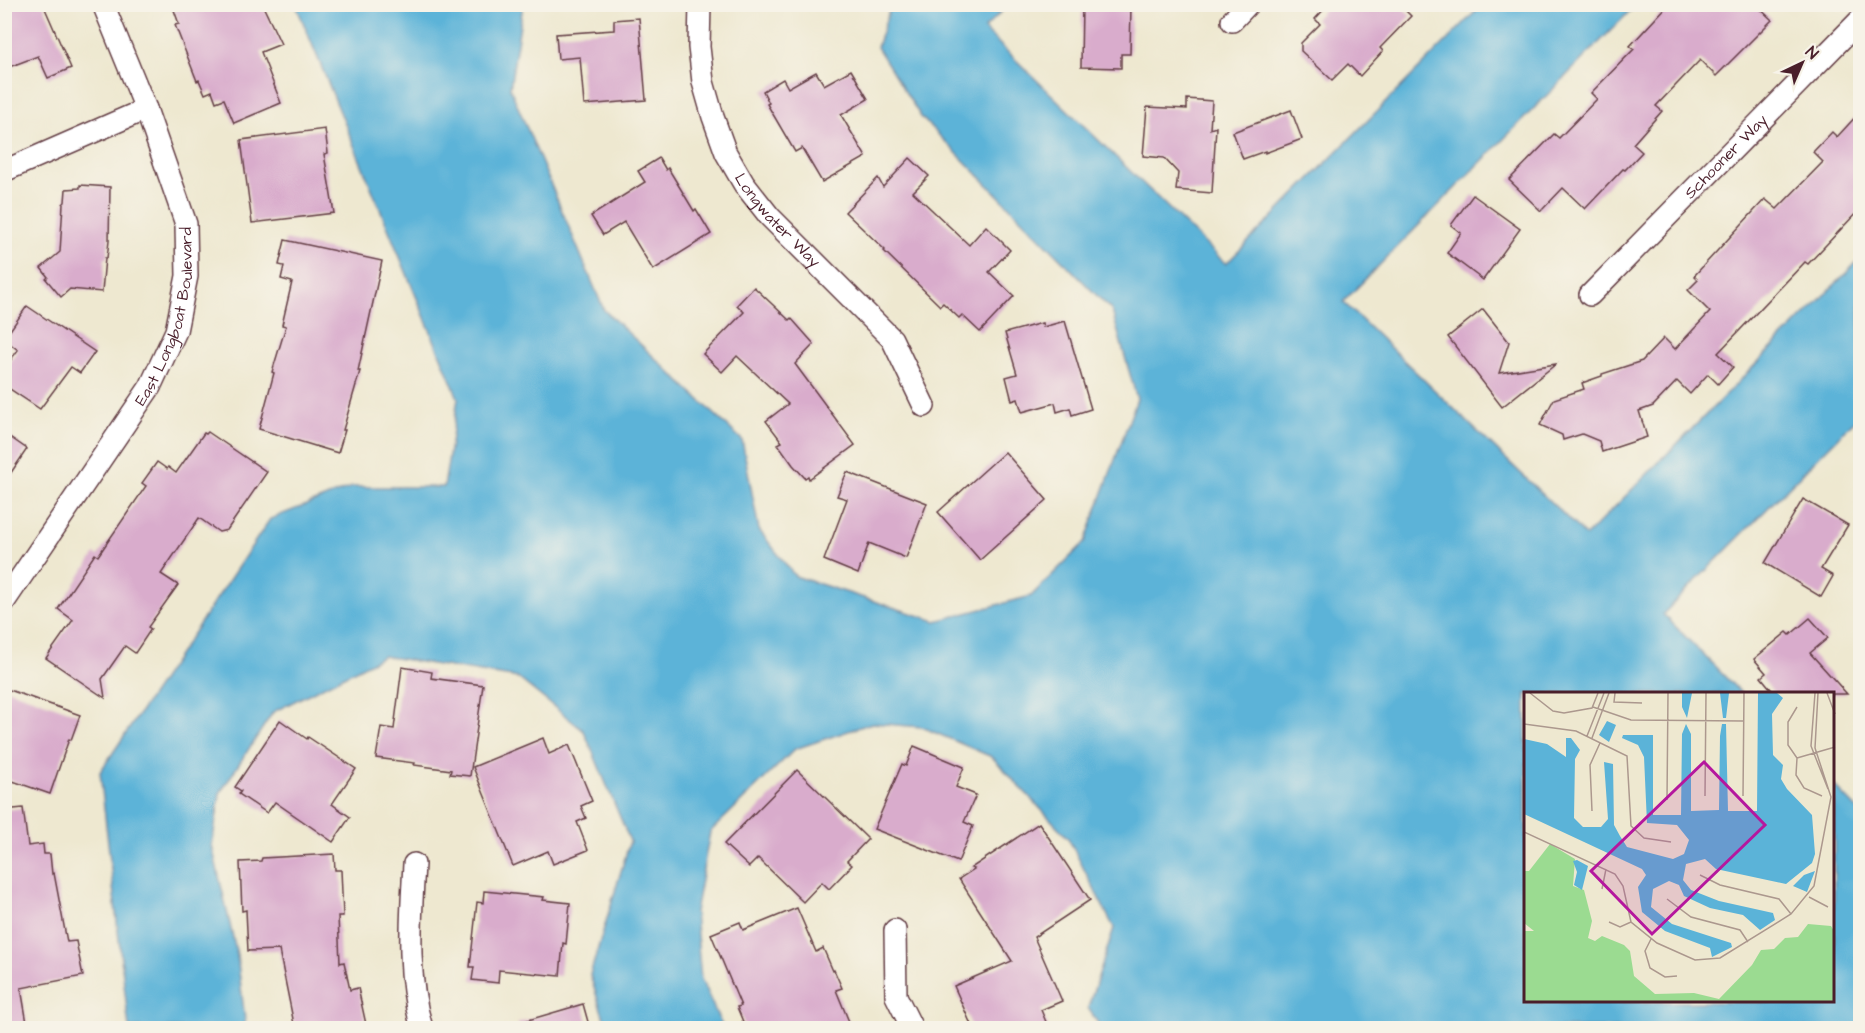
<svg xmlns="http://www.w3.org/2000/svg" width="1865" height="1033" font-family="'Architects Daughter',sans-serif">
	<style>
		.water { fill: #5bb3d8; stroke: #526982; stroke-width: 1.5 }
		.building { fill: #d9accc }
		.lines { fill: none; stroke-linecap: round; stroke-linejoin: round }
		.street-casing { stroke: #633d44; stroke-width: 24 }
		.street { stroke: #fff; stroke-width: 21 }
		.labels { text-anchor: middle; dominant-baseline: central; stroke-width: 4.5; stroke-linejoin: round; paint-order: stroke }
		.street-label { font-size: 16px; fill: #4a1f2b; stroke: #f7f3e8 }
		.inset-road { fill: none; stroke: #ac988e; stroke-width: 1.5 }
		.view { fill: #b5179e; fill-opacity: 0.15; stroke: #b5179e; stroke-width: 3 }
		.inset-edge { fill: none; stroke: #4a1f2b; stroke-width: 3 }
	</style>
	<rect width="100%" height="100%" fill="#f7f3e8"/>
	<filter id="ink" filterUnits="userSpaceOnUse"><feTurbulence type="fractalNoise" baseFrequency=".0167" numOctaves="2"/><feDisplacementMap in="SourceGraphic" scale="12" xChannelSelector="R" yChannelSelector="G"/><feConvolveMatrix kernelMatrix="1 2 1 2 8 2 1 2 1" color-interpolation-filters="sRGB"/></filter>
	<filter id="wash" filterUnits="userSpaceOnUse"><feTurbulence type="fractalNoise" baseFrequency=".008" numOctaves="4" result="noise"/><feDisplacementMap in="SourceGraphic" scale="24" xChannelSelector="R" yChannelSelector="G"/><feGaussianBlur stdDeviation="1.35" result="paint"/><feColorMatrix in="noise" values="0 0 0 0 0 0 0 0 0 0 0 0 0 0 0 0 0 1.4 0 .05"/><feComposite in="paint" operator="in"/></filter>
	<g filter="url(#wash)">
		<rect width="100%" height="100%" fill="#eee8d0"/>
		<path class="water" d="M 296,5 L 523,5 L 510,88 L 604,310 L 742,440 L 759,530 L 795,576 L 936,621 L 1031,596 L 1085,542 L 1137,399 L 1112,311 L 921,117 L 877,47 L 891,5 L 1008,5 L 984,29 L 1226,264 L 1482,5 L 1636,5 L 1343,302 L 1586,536 L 1860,259 L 1860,415 L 1663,614 L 1742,694 L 1526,694 L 1526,1002 L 1834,1002 L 1834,785 L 1860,812 L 1860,1028 L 1101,1028 L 1088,1008 L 1114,928 L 1068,838 L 992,757 L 922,727 L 872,723 L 795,749 L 710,832 L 695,912 L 701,979 L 723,1028 L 607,1028 L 590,975 L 630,841 L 584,731 L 518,678 L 383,656 L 273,712 L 220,793 L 212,846 L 237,955 L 246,1028 L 129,1028 L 100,772 L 270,519 L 352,487 L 444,487 L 458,398 Z"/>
		<g id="blocks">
			<g class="building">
				<path d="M 4,4 L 43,4 L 71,68 L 48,78 L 38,56 L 4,69 Z"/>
				<path d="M 186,4 L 262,4 L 281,44 L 261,52 L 281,103 L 234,123 L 224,99 L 216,102 L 212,91 L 205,94 L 199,80 L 197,81 L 175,25 L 179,24 L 174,10 Z"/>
				<path d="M 1082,4 L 1131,4 L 1130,54 L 1121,54 L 1121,68 L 1081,67 Z"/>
				<path d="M 1329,4 L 1399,4 L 1411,16 L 1380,48 L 1383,51 L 1360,76 L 1348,64 L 1332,80 L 1301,51 L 1301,43 L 1320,24 L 1315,19 Z"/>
				<path d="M 1669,4 L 1755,4 L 1772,20 L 1716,76 L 1700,60 L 1656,106 L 1662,111 L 1633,144 L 1642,152 L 1625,170 L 1623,169 L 1585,209 L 1563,188 L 1541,211 L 1509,180 L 1554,134 L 1559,138 L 1597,99 L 1591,93 L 1634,49 L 1630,46 Z"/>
				<path d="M 639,18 L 646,100 L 584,105 L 580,57 L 558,59 L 556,34 L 614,30 L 614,20 Z"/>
				<path d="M 851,70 L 868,99 L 841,115 L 866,157 L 822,182 L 802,148 L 795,152 L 767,104 L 769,103 L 763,91 L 783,79 L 788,88 L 816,72 L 824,85 Z"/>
				<path d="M 1187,99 L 1212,101 L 1210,129 L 1216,127 L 1212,193 L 1176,190 L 1178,173 L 1164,158 L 1143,156 L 1147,107 L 1187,109 Z"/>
				<path d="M 1291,110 L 1302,139 L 1265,153 L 1265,151 L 1243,159 L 1233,132 Z"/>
				<path d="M 1860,112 L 1860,209 L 1808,264 L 1805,262 L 1718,353 L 1733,367 L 1718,384 L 1708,374 L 1690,394 L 1677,381 L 1653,406 L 1639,411 L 1647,437 L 1602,452 L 1599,441 L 1582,434 L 1563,440 L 1562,435 L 1540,425 L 1554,399 L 1584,389 L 1582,383 L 1602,376 L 1602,374 L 1642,361 L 1664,338 L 1675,349 L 1710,312 L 1688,290 L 1698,280 L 1694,276 L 1765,199 L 1777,209 L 1823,162 L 1813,152 L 1832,132 L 1837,137 Z"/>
				<path d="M 325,129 L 328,153 L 324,154 L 334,213 L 252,223 L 241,140 Z"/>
				<path d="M 659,158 L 666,170 L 668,168 L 694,211 L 696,209 L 711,234 L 653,270 L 624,222 L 603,235 L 591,216 L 645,182 L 638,171 Z"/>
				<path d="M 910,158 L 929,176 L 913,192 L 969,245 L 986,226 L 1010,250 L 989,272 L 1014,296 L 980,332 L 962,315 L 959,318 L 943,303 L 940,306 L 884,251 L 885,250 L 845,212 L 878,178 L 883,187 Z"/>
				<path d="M 80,185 L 110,187 L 109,241 L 107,258 L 105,258 L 102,292 L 70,289 L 61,297 L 46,279 L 48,277 L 41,268 L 60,252 L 63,204 L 65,202 L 66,189 L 80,188 Z"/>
				<path d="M 1473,195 L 1520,229 L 1483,280 L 1447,253 L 1461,233 L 1451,225 Z"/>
				<path d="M 285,240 L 382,261 L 358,371 L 360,371 L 343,430 L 345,430 L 338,453 L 259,429 L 274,373 L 272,372 L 286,326 L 282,325 L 292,282 L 281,279 L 284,266 L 279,265 Z"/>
				<path d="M 754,287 L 789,320 L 791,318 L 814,344 L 795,364 L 855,445 L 809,479 L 808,476 L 805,478 L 793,465 L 778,444 L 782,442 L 766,421 L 788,404 L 737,356 L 722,372 L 703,354 L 744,312 L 737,305 Z"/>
				<path d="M 27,306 L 95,352 L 80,373 L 71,367 L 40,409 L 4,385 L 4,369 L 18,350 L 4,339 Z"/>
				<path d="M 1483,309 L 1509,342 L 1499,373 L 1556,364 L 1502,407 L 1448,337 Z"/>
				<path d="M 1065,321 L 1091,409 L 1072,415 L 1070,408 L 1057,412 L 1055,403 L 1022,412 L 1018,399 L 1012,401 L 1006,377 L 1017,374 L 1005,333 L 1042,323 L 1043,327 Z"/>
				<path d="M 208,432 L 267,472 L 227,530 L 219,532 L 199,518 L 161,574 L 178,585 L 148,627 L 151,629 L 135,653 L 125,646 L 102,679 L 105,698 L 46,658 L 73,620 L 58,609 L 95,554 L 98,556 L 146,486 L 142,483 L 157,462 L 167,469 L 168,467 L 176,473 L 204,433 L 206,434 Z"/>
				<path d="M 4,433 L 27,449 L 4,483 Z"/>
				<path d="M 1005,452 L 1047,500 L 980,560 L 938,512 Z"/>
				<path d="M 847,472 L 927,503 L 906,558 L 869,543 L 858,574 L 824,560 L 847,499 L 837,496 Z"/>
				<path d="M 1803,499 L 1848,525 L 1821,569 L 1833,576 L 1821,597 L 1765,563 Z"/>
				<path d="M 1810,618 L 1828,638 L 1810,653 L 1847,694 L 1775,694 L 1761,677 L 1766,673 L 1754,659 L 1787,632 L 1790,635 Z"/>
				<path d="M 402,667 L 432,672 L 431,678 L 483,685 L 470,776 L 450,774 L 451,770 L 414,765 L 415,763 L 376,758 L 381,727 L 394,729 Z"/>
				<path d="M 4,688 L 80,715 L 71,740 L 69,739 L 50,794 L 4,778 Z"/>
				<path d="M 280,720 L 307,739 L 308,737 L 356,769 L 332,804 L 350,817 L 333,842 L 275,802 L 267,813 L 239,794 L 241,791 L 235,787 Z"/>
				<path d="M 543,738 L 549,754 L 569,745 L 592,801 L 581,806 L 586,818 L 577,822 L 588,850 L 553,864 L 548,851 L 513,866 L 473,767 Z"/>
				<path d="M 914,746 L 964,767 L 956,787 L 976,795 L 964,822 L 973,826 L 958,862 L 874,829 L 902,764 L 906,766 Z"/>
				<path d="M 797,770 L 868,839 L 847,861 L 852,865 L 829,889 L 822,882 L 803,902 L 758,858 L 749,867 L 724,844 Z"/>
				<path d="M 23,808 L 28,846 L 43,844 L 44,854 L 50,854 L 52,874 L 54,873 L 67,942 L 76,941 L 83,976 L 21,988 L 28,1029 L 4,1029 L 4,953 L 7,952 L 4,942 L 4,810 Z"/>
				<path d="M 1039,823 L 1090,900 L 1034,937 L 1062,1001 L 1041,1010 L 1049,1029 L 973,1029 L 954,986 L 1012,961 L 959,879 L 974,869 L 971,868 Z"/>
				<path d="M 334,854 L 335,870 L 341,870 L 343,916 L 338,916 L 340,963 L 344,962 L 350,990 L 358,988 L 367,1029 L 295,1029 L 279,950 L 248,951 L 246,910 L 242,911 L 240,862 L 261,861 L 262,858 Z"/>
				<path d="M 484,891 L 544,897 L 543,900 L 570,903 L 566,944 L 563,943 L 560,976 L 499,970 L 498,983 L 472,980 L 474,967 L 470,967 L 477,902 L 483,903 Z"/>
				<path d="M 797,908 L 816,952 L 823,948 L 833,971 L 834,970 L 842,988 L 836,990 L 852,1029 L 746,1029 L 737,1007 L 741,1006 L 711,934 L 740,922 L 743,930 Z"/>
				<path d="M 583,1004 L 590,1029 L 519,1029 L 518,1023 Z"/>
			</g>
		</g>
	</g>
	<g filter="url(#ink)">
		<use href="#blocks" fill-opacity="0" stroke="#633d44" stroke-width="1.5"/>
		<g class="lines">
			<g class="street-casing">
				<g id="street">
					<path id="s1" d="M 700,4 L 699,47 L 703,82 L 713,117 L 726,153 L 744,184 L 770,217 L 892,339 L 924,406"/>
					<path d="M 1232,21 L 1248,4"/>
					<path d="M 4,171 L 146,109"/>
					<path id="s2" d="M 1590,295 L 1860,20"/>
					<path id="s3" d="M 4,602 L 150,387 L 176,331 L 187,276 L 186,224 L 146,109 L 103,4"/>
					<path d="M 414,864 C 411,919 406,976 422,1028"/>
					<path d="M 895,930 L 896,996 L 912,1028"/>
				</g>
			</g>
			<use href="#street" class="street"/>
		</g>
	</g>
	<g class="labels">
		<g class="street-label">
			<text stroke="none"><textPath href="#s2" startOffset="194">Schooner Way</textPath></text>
			<text stroke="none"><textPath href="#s1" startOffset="238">Longwater Way</textPath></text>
			<text stroke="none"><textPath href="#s3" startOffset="333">East Longboat Boulevard</textPath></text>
		</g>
	</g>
	<g transform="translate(1524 692)">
		<rect width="310" height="310" fill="#eee8d0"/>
		<path d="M 26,152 L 51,167 L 49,194 L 60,198 L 68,229 L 64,246 L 71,249 L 78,244 L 100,253 L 106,259 L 110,284 L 131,302 L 170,301 L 195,307 L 228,273 L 237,258 L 250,257 L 261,246 L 274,245 L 284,232 L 307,234 L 310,239 L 310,310 L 0,310 L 0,239 L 10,239 L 0,231 L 0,179 L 5,179 Z" fill="#9bdb91"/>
		<path d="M 158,1 L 168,1 L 163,26 L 158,15 ZM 196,1 L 205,1 L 202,26 L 199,26 ZM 234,1 L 253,1 L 259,6 L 248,22 L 249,63 L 259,73 L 257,87 L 263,97 L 288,123 L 291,162 L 288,171 L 262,192 L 192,177 L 181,167 L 162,172 L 159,188 L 167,198 L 195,209 L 249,221 L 251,228 L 236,238 L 219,223 L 186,216 L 160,204 L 155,193 L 145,189 L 129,197 L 127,215 L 148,232 L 207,251 L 208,255 L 188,265 L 186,256 L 141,239 L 118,220 L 114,195 L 122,183 L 118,177 L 0,122 L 0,47 L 23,52 L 42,65 L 42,46 L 47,46 L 56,58 L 51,67 L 50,126 L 59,135 L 77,135 L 84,127 L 80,70 L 89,72 L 90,133 L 96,144 L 103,155 L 149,167 L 160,162 L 165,148 L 153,133 L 123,131 L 120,65 L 114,53 L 98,46 L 99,43 L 129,43 L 129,123 L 157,123 L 158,42 L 162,32 L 167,42 L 167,119 L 195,118 L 196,44 L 198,32 L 202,32 L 204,119 L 233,119 ZM 83,29 L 92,33 L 85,50 L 75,43 ZM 53,168 L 64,174 L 58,198 L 50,193 L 53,180 L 49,169 ZM 291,179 L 283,200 L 269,194 L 280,183 Z" fill="#5bb3d8"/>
		<path class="inset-road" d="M 6,1 L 29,19 L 40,21 L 68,16 L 74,1M 91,1 L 90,10 L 118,11M 291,1 L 287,54 L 304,97M 303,1 L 311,22M 69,15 L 107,28 L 219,29M 273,15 L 264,30 L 264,53 L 273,66 L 272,83 L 280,96 L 298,104M 0,32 L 52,39 L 103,64 L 107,134 L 120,146 L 147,150M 63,44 L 80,1M 68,46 L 85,1M 273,66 L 311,55M 181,104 L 182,1M 219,104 L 220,1M 143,108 L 144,1M 68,119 L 66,73 L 76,51M 0,140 L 91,182 L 99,194 L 107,230 L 133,251 L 171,268 L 196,266 L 267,222 L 290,194 L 307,105 L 291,56 L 294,1M 176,183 L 196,193 L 255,207 L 267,222M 78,197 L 82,177M 285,205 L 304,215M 143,207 L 167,225 L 216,238 L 224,250M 85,230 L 96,235 L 107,230M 127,247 L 121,259 L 126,276 L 141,285 L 153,284"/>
		<path class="view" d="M 180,70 L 241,133 L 128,242 L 67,179 Z"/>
		<rect width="310" height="310" class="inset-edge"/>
	</g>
	<rect width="1865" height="1033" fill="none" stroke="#f7f3e8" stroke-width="24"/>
	<g transform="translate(1802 63) rotate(44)" stroke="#f7f3e8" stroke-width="4.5" paint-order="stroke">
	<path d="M0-4.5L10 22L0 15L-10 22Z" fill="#4a1f2b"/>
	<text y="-9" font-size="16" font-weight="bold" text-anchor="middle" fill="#4a1f2b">N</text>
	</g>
</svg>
